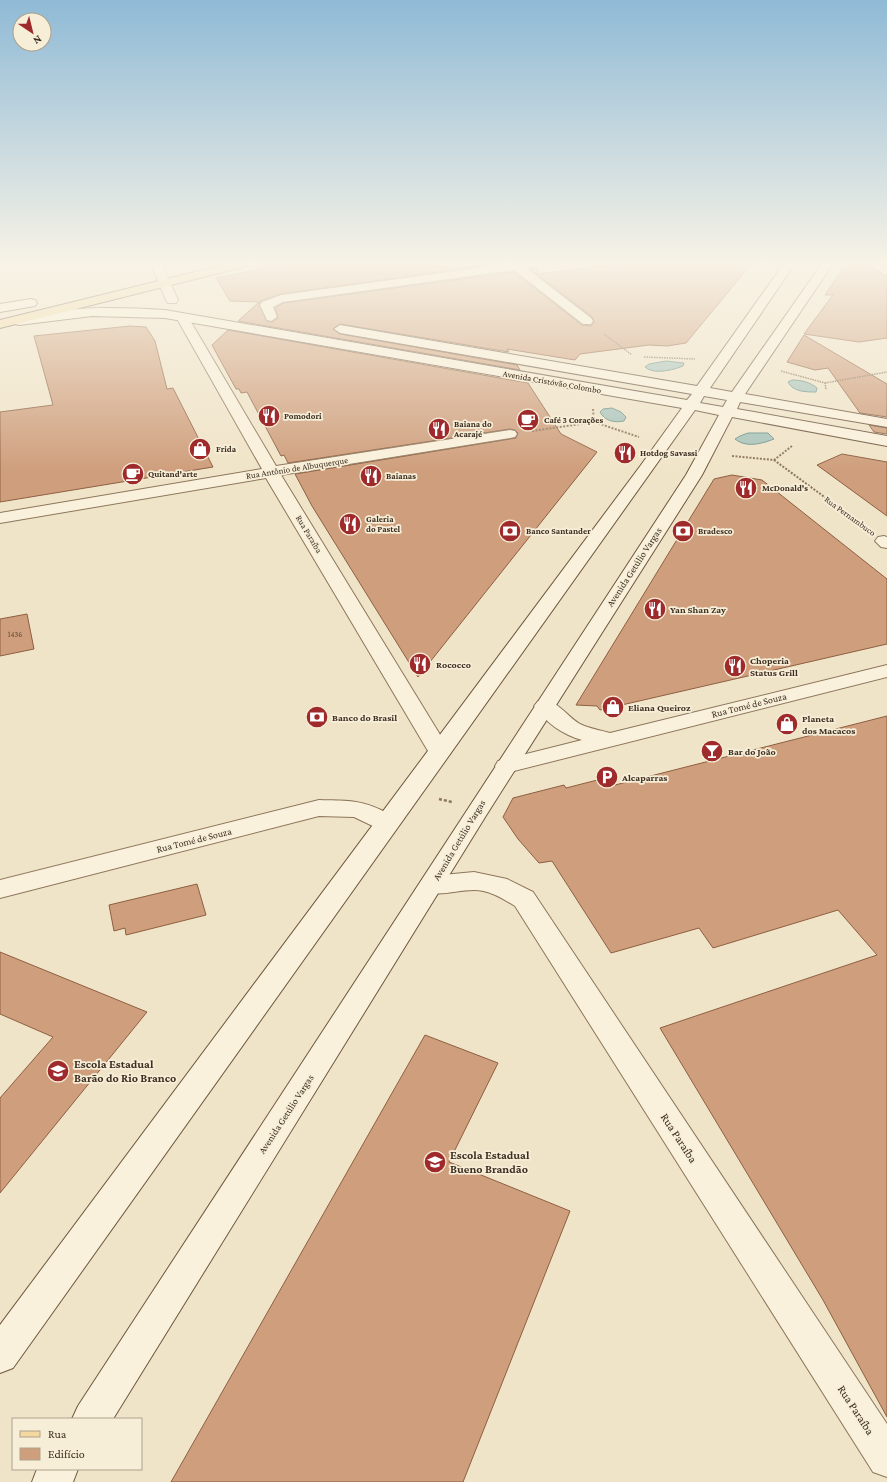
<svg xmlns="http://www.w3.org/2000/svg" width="887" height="1482" font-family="'Crimson Pro',serif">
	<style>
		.water { fill: #a9c4bc; stroke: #6f938a }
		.building { fill: #cf9f7d; stroke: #8d5f41 }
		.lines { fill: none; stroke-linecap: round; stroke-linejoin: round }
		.street-casing { stroke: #8d765c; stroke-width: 2 }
		.secondary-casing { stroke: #6f573f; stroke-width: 2 }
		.primary-casing { stroke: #5b4430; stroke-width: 2 }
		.path-far2 { stroke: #8d765c; stroke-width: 1.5; stroke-dasharray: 1.5 1; stroke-linecap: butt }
		.path-far1 { stroke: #8d765c; stroke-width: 2; stroke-dasharray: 2 1.5; stroke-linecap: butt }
		.path { stroke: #8d765c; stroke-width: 2.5; stroke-dasharray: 3 2; stroke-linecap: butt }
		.street { fill: #faf1dc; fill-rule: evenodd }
		.secondary { fill: #faf1dc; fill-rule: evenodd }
		.primary { fill: #f3d9a0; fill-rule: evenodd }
		.labels { text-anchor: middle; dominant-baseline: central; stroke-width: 3.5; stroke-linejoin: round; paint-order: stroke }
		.number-label { font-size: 8px; fill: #624a37 }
		.far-street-label { font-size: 9px; fill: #3d2e20; stroke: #f7eed8 }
		.far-poi-label { font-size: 9px; font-weight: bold; fill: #3d2e20; stroke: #f7eed8; text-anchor: start }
		.street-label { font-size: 10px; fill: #3d2e20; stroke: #f7eed8 }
		.poi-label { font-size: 10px; font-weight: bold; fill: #3d2e20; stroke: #f7eed8; text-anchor: start }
		.near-poi-label { font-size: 12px; font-weight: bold; fill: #3d2e20; stroke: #f7eed8; text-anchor: start }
		.near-street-label { font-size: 12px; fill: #3d2e20; stroke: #f7eed8 }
	</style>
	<rect width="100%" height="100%" fill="#f0e4c8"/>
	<g class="water">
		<path d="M 666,361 L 684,363 L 683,366 C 673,370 654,375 645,367 L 649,364 Z"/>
		<path d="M 792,380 C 801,380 810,382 817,388 L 816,392 C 806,392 793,392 788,382 Z"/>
		<path d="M 612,408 L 621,412 L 626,417 L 624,421 C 614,423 605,421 600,412 L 603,409 Z"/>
		<path d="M 748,433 L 768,433 L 774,439 C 761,444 746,448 735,439 L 740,436 Z"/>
	</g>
	<g class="building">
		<path d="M 295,262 L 510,262 L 281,294 L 261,301 L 259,304 L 267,321 L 272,322 L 278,318 L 275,308 L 283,303 L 514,272 L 582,325 L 591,326 L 594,322 L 592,317 L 530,269 L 537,268 L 537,274 L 636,262 L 753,262 L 686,343 L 667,346 L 649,345 L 580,354 L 575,360 L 507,349 L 509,352 L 340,324 L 333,329 L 340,334 L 517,365 L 520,370 L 238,321 L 259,302 L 230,301 L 216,278 L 261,269 L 259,267 Z"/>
		<path d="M 847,262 L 861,262 L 887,276 L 887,338 L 859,342 L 804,334 L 833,295 L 825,295 Z"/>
		<path d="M 130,326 L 146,327 L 155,341 L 167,389 L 173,388 L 213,467 L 0,502 L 0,412 L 53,405 L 34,336 Z"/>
		<path d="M 228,330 L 528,383 L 561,434 L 597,452 L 418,677 L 312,506 L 295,474 L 510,439 L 516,438 L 518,433 L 515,430 L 510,429 L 288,463 L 284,455 L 281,456 L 247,392 L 241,393 L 239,389 L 236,389 L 212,345 Z"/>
		<path d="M 804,335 L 887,384 L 887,417 L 860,413 L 828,368 L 815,370 L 787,362 Z"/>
		<path d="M 869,425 L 887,428 L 887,434 L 874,432 Z"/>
		<path d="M 842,454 L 887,462 L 887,516 L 817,465 Z"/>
		<path d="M 732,475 L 762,480 L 887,579 L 887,644 L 600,710 L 597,706 L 576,705 L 714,479 Z"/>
		<path d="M 27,614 L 34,649 L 0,656 L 0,619 Z"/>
		<path d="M 887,716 L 887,1417 L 823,1300 L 660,1028 L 877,955 L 838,910 L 713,948 L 699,928 L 611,953 L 552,861 L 539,863 L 518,839 L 503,817 L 513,798 L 564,785 L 566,788 L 609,777 L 615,785 Z"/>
		<path d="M 197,884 L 206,915 L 126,935 L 125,928 L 114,931 L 109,905 Z"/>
		<path d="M 0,952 L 147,1012 L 0,1193 L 0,1098 L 53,1037 L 0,1014 Z"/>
		<path d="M 425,1035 L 498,1063 L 449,1162 L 570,1211 L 463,1482 L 171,1482 Z"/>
	</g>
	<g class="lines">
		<g class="street-casing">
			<g id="street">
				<path d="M 150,262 L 161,262 L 178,300 L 176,303 L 168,303 L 166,300 Z"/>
				<path d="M 553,262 L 548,265 L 526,268 L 591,318 L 593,321 L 591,324 L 583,324 L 514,270 L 283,302 L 273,307 L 277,317 L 271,321 L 267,320 L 260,305 L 262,302 L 281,295 L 516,263 Z"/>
				<path d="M 182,313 L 188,317 L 276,466 L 510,430 L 515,431 L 517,434 L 515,437 L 510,438 L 281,475 L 450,751 L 447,756 L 439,758 L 431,756 L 428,751 L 266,478 L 0,523 L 0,513 L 262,469 L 176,317 Z"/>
				<path d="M 884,536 L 887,537 L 887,548 L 881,547 L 875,541 L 878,537 Z"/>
				<path d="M 887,665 L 887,677 L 506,773 L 498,771 L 495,766 L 498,761 L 582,740 C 563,735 545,722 534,706 L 538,701 C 556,697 565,715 580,724 C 590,729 600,730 610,733 Z"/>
				<path d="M 319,800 C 344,801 358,799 381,810 C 389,814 395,816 399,823 L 395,829 L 387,831 L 379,829 L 354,817 L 319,816 L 0,898 L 0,880 Z"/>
				<path d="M 474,872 L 507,879 L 533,892 L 887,1424 L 887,1477 L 873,1472 L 515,906 C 502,898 489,890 474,890 C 456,890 440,897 423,891 L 419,885 L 423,879 L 432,876 Z"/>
			</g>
		</g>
		<g class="secondary-casing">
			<g id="secondary">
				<path d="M 785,262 L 796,262 L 710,388 L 732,392 L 823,262 L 834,262 L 745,394 L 887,419 L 887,427 L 740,402 L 737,409 L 887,436 L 887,446 L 732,417 L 702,475 L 487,814 L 113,1419 L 72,1419 L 78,1406 L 686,475 L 719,415 L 695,410 L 13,1368 L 0,1373 L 0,1325 L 641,465 L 682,408 L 165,318 L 92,316 L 19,325 L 15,324 L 13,321 L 15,318 C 63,306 116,307 165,310 L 687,400 L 692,394 L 340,333 L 334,329 L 340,325 L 697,386 ZM 704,396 L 727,400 L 723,407 L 700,403 Z"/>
				<path d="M 31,299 L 35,300 L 37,303 L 35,306 L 0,312 L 0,304 Z"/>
				<path d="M 37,1469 L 78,1469 L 73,1482 L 32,1482 Z"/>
			</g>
		</g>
		<g class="primary-casing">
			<path id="primary" d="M 236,262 L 256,262 L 255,264 L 0,328 L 0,320 Z"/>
		</g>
		<g class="path-far2">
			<path d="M 604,334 L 632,355"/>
			<path d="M 644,357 L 695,359"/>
			<path d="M 781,371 L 825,383 L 826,390"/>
			<path d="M 825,383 L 887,372"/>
		</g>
		<g class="path-far1">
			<path d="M 593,409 L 594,422 L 639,437"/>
			<path d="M 532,431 L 594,422"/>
			<path d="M 732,456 L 774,460 L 792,446"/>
			<path d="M 774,460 L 864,526"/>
		</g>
		<path class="path" d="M 439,799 L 452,802"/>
		<use href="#street" class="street"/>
		<use href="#secondary" class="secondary"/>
		<use href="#primary" class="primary"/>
	</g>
	<linearGradient id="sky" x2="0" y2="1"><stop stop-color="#8fbad6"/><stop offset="0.56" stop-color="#f8f3e6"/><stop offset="1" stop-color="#f8f3e6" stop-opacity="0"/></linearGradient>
	<rect width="887" height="470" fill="url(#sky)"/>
	<defs>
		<g id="restaurant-disc" transform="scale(1.15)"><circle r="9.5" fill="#9e2a2b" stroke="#f7eed8"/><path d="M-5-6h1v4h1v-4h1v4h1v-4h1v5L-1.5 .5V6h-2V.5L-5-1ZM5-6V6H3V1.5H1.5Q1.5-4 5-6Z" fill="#fff"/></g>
		<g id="cafe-disc" transform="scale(1.15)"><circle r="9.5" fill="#9e2a2b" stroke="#f7eed8"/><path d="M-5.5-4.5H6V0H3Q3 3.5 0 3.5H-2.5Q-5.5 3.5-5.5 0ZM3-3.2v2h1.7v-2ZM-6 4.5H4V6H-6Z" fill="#fff"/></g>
		<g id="shop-disc" transform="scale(1.15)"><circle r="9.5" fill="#9e2a2b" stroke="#f7eed8"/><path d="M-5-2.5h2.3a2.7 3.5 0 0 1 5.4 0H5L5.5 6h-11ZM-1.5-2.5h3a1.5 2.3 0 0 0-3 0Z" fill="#fff"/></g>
		<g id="bank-disc" transform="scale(1.15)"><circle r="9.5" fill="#9e2a2b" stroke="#f7eed8"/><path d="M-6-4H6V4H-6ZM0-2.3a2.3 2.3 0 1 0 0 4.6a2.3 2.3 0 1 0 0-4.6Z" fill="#fff"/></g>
		<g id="bar-disc" transform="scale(1.15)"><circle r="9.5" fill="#9e2a2b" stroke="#f7eed8"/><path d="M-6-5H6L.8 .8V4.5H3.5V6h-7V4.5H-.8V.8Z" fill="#fff"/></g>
		<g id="parking-disc" transform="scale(1.15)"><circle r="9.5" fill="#9e2a2b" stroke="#f7eed8"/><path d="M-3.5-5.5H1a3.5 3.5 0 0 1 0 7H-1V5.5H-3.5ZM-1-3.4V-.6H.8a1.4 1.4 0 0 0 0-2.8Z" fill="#fff"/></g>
		<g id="school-disc" transform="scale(1.15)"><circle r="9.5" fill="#9e2a2b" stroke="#f7eed8"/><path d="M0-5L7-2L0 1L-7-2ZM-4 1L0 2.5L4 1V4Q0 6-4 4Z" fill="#fff"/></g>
	</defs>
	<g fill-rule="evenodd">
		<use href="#restaurant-disc" x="269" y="416"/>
		<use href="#cafe-disc" x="528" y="420"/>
		<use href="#restaurant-disc" x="439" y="429"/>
		<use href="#shop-disc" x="200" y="449"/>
		<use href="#restaurant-disc" x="625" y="453"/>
		<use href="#cafe-disc" x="133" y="474"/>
		<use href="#restaurant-disc" x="371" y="476"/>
		<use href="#restaurant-disc" x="746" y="488"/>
		<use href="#restaurant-disc" x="350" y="524"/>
		<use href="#bank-disc" x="510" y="531"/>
		<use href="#bank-disc" x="683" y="531"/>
		<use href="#restaurant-disc" x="655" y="609"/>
		<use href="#restaurant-disc" x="420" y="664"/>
		<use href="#restaurant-disc" x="735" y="666"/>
		<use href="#shop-disc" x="613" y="707"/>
		<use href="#bank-disc" x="317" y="717"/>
		<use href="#shop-disc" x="787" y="724"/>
		<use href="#bar-disc" x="712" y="751"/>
		<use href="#parking-disc" x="607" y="777"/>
		<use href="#school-disc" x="58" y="1071"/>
		<use href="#school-disc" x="435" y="1162"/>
	</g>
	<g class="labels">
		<g class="number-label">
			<text x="15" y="634">1436</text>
		</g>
		<g class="far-street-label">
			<text transform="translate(552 382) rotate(10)">Avenida Cristóvão Colombo</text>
			<text transform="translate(297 468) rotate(-9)">Rua Antônio de Albuquerque</text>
			<text transform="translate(850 516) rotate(36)">Rua Pernambuco</text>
			<text transform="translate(309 534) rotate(59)">Rua Paraíba</text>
		</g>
		<g class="far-poi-label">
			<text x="284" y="416">Pomodori</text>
			<text x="544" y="420">Café 3 Corações</text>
			<text x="454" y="424">Baiana do<tspan x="454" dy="10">Acarajé</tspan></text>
			<text x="216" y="449">Frida</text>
			<text x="640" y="453">Hotdog Savassi</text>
			<text x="148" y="474">Quitand'arte</text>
			<text x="386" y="476">Baianas</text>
			<text x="762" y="488">McDonald's</text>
			<text x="366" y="519">Galeria<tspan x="366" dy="10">do Pastel</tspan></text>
			<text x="526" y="531">Banco Santander</text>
			<text x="698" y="531">Bradesco</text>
		</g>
		<g class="street-label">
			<text transform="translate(634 567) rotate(-57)">Avenida Getúlio Vargas</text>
			<text transform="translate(749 705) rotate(-14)">Rua Tomé de Souza</text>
			<text transform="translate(194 840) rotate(-14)">Rua Tomé de Souza</text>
			<text transform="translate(459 840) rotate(-59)">Avenida Getúlio Vargas</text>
			<text transform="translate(286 1114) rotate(-57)">Avenida Getúlio Vargas</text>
		</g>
		<g class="poi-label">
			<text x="670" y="609">Yan Shan Zay</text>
			<text x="750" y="660">Choperia<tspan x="750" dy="12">Status Grill</tspan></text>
			<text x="436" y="664">Rococco</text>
			<text x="628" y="707">Eliana Queiroz</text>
			<text x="332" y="717">Banco do Brasil</text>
			<text x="802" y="718">Planeta<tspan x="802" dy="12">dos Macacos</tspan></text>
			<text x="728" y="751">Bar do João</text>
			<text x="622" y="777">Alcaparras</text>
		</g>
		<g class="near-poi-label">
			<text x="74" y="1064">Escola Estadual<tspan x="74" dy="14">Barão do Rio Branco</tspan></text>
			<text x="450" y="1155">Escola Estadual<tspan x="450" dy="14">Bueno Brandão</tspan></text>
		</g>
		<g class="near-street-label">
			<text transform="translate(679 1138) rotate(57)">Rua Paraíba</text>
			<text transform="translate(856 1410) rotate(57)">Rua Paraíba</text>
		</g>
	</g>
	<rect x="12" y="1418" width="130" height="52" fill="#f7eed8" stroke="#ada18e"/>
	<rect x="20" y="1431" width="20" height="6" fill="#f3d9a0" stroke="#ada18e"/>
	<text x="48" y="1438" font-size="12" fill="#3d2e20">Rua</text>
	<rect x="20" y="1448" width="20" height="12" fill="#cf9f7d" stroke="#ada18e"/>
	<text x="48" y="1458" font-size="12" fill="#3d2e20">Edifício</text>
	<g transform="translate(32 32) rotate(145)"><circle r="19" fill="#f7eed8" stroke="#ada18e"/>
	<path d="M0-3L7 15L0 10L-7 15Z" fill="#9e2a2b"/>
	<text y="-6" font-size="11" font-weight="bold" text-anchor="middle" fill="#3d2e20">N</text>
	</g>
</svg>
